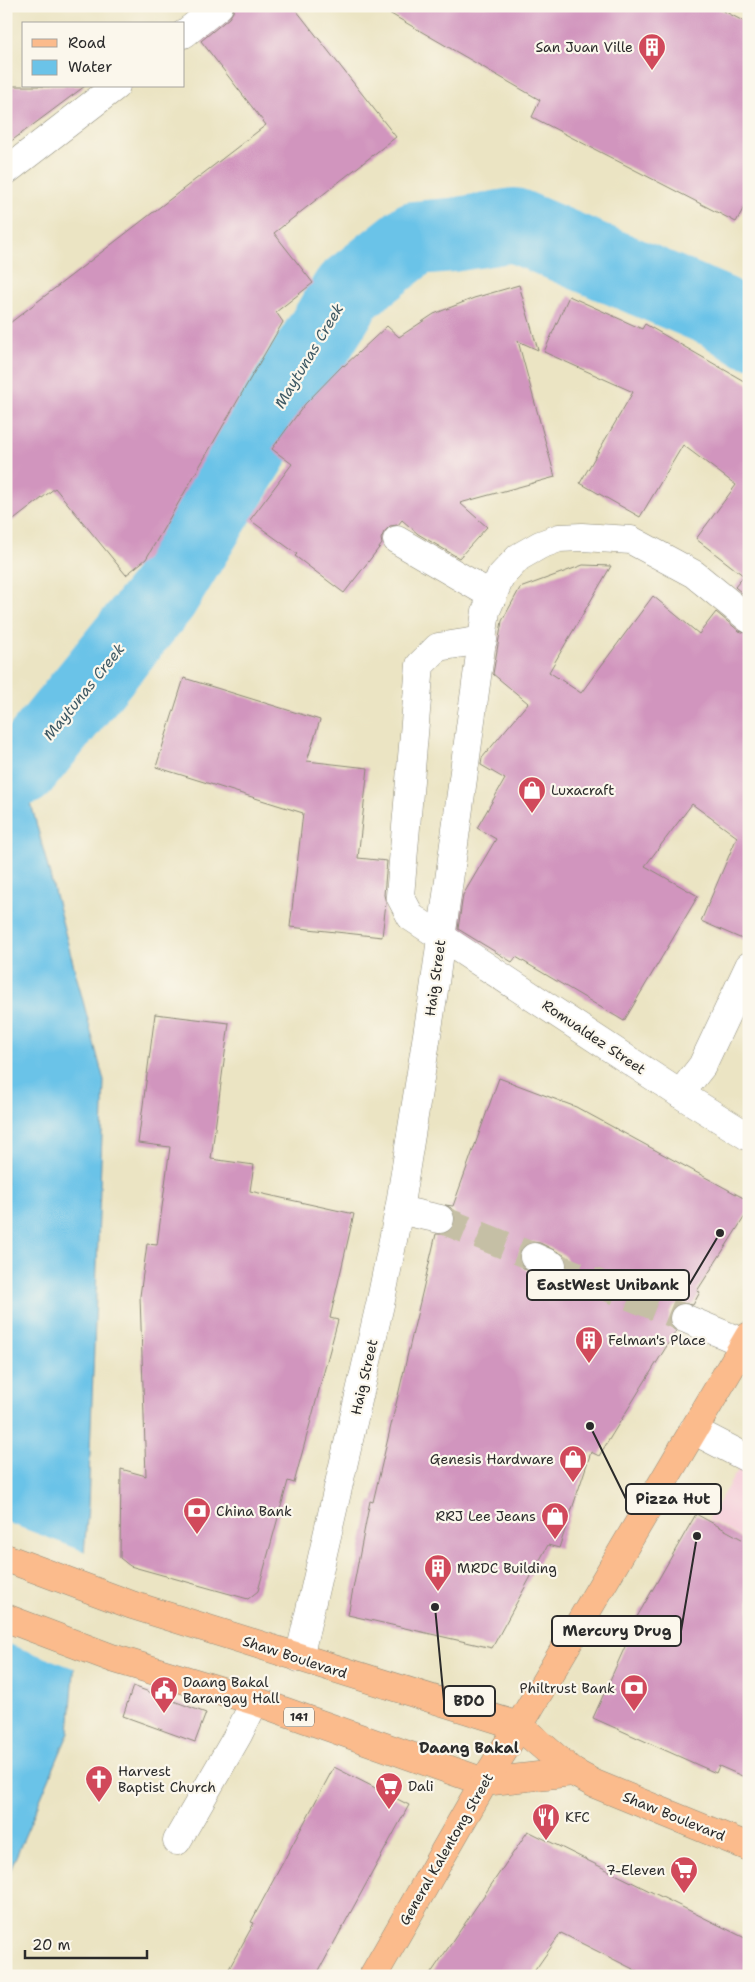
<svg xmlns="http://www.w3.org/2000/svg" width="755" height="1982" font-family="'Shantell Sans',sans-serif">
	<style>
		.built { fill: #f5cfda }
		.water { fill: #6bc3e8; stroke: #4b778a }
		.pier { fill: #ebe4c3 }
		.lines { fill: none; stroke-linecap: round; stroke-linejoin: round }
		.river { stroke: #6bc3e8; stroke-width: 74 }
		.building { fill: #d195be; fill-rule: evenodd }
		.minor-tunnel { stroke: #c5bfa5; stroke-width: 28; stroke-dasharray: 28 14; stroke-linecap: butt }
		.minor-casing { stroke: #8b8877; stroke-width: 29 }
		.major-casing { stroke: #8b8877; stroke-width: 29 }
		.minor { stroke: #fff; stroke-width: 28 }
		.major { stroke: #fbbb8c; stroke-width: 28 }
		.labels { text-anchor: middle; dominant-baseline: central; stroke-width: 4.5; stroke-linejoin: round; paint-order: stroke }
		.shield { fill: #fbf7ec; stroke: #696865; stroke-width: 1 }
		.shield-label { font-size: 12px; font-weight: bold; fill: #2b2b2b }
		.poi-label { font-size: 14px; fill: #2b2b2b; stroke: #fbf7ec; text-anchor: start }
		.street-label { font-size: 14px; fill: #2b2b2b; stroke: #fbf7ec }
		.water-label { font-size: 15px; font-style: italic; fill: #3e5964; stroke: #fbf7ec }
		.neighbourhood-label { font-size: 15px; font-weight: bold; fill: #2b2b2b; stroke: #fbf7ec }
		.leader { fill: none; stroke: #2b2b2b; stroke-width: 2 }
		.callout-dot { fill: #2b2b2b; stroke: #fbf7ec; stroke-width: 2 }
		.callout { fill: #fbf7ec; stroke: #2b2b2b; stroke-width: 2 }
		.callout-label { font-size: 15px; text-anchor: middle; font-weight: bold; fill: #2b2b2b }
	</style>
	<rect width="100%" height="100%" fill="#fbf7ec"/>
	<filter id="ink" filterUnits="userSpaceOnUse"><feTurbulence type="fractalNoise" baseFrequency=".02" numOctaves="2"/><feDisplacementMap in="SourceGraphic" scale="10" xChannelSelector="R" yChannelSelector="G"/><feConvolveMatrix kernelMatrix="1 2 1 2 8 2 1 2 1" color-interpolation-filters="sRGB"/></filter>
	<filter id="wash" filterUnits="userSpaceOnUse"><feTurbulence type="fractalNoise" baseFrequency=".0096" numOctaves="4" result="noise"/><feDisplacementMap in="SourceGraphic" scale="20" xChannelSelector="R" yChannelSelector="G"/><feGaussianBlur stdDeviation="1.12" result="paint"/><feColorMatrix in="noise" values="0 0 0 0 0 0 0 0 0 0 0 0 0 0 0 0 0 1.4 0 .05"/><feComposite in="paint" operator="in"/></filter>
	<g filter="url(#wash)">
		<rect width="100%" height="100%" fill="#ebe4c3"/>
		<path class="built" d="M 749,1452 L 749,1542 L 708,1519 Z"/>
		<path class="water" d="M 6,731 L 22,769 L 104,1081 L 88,1506 L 69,1732 L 6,1880 Z"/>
		<path class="pier" d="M 6,1522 L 86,1552 L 76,1669 L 6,1643 Z"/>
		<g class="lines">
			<path class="river" d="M 6,774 L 22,769 L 162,596 L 348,291 L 415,238 L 452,235 L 514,225 L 719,312 L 749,331"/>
		</g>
		<g id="blocks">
			<g class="building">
				<path d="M 234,6 L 293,6 L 396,137 L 274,233 L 313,283 L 276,312 L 283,322 L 146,559 L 126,575 L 55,488 L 6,526 L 6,326 L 266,125 L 201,41 L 229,18 L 233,12 Z"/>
				<path d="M 377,6 L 714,6 L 749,24 L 749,198 L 736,222 L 532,117 L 540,100 Z"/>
				<path d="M 6,86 L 85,86 L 6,145 Z"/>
				<path d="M 519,285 L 538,350 L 518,341 L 555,477 L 460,503 L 487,527 L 459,558 L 418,534 L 402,520 L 398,525 L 390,526 L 384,532 L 381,539 L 382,544 L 344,593 L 295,556 L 297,554 L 250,520 L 292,464 L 272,449 L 305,404 L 343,365 L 344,366 L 387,326 L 399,337 L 434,314 L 474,298 Z"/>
				<path d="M 569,296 L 642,329 L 645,324 L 749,384 L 749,599 L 735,587 L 744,576 L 696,539 L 736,485 L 683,445 L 640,517 L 580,483 L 633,392 L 544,352 Z"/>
				<path d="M 583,565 L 611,566 L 549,672 L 581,693 L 653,596 L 699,634 L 716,612 L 739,631 L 749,634 L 749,942 L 701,921 L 737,837 L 692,804 L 645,866 L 698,896 L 624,1021 L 516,957 L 512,962 L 458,929 L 463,895 L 496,839 L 477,828 L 505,779 L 481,765 L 482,758 L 528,703 L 493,674 L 502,621 L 520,588 Z"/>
				<path d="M 184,678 L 320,720 L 307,761 L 368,768 L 358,858 L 387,861 L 384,895 L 386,903 L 382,937 L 290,927 L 303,813 L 156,767 Z"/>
				<path d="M 155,1014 L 229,1023 L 211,1159 L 254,1165 L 250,1191 L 354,1214 L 330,1318 L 338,1320 L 294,1483 L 288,1481 L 258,1591 L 248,1599 L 130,1566 L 120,1558 L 121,1469 L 146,1476 L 140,1296 L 147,1244 L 157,1245 L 170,1147 L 138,1143 Z"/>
				<path d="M 499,1078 L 576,1107 L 749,1201 L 749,1210 L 697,1291 L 700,1292 L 693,1305 L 682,1303 L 674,1306 L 670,1312 L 669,1320 L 671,1327 L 676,1331 L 599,1456 L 591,1452 L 559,1548 L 548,1545 L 492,1648 L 348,1615 L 370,1501 L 373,1502 L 436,1234 L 445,1234 L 452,1229 L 455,1223 L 455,1214 L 451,1208 L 445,1205 L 453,1206 ZM 532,1242 L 540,1243 L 564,1255 L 568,1264 L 566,1272 L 562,1277 L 554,1280 L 546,1279 L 528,1271 L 522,1267 L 519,1259 L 520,1251 L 524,1245 Z"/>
				<path d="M 696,1514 L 749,1543 L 749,1779 L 719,1766 L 716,1773 L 593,1718 L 632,1631 L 630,1629 Z"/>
				<path d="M 133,1686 L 206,1713 L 195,1742 L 123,1716 Z"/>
				<path d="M 334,1767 L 409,1805 L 316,1976 L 225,1976 L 254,1923 L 251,1922 Z"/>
				<path d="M 528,1831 L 749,1940 L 749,1976 L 647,1976 L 561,1933 L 531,1976 L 429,1976 Z"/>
			</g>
		</g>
	</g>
	<g filter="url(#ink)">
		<use href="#blocks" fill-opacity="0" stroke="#8b8877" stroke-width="1"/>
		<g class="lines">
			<g class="minor-tunnel">
				<path d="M 440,1219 L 534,1257"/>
				<path d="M 552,1265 L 684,1318"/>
			</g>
			<g class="minor-casing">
				<g id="minor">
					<path d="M 184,34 L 219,6"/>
					<path d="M 6,171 L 116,86"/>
					<path d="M 397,540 L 493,596"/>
					<path d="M 483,640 L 438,647 L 420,665 L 400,896 L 411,917 L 680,1094 L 749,1137"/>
					<path d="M 680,1094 L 702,1066 L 749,966"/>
					<path d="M 399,1210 L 440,1219"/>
					<path d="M 534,1257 L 552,1265"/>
					<path d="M 684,1318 L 749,1345"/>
					<path d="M 693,1430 L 749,1459"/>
					<path d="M 299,1658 L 381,1300 L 399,1210 L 433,997 L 486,611 L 501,576 L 519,557 L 540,545 L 559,538 L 582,537 L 631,540 L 694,574 L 749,619"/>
					<path d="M 177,1841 L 238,1735 L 255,1701"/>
				</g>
			</g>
			<g class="major-casing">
				<g id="major">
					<path d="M 6,1558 L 132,1605 L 519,1726 L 573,1772 L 595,1784 L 749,1847"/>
					<path d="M 6,1618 L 112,1658 L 255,1701 L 484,1782 L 573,1772"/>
					<path d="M 373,1976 L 484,1782 L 519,1726 L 749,1336"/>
				</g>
			</g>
			<use href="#minor" class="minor"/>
			<use href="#major" class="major"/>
		</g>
	</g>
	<defs>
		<g id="building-pin" transform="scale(1.4375)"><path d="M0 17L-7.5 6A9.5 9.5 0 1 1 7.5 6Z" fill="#d1495b" stroke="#fbf7ec"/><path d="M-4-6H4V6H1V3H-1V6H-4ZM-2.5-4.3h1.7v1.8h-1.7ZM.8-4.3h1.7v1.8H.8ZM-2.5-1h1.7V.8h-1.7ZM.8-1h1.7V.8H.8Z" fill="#fff"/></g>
		<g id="shop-pin" transform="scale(1.4375)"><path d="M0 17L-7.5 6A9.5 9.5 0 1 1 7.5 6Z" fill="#d1495b" stroke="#fbf7ec"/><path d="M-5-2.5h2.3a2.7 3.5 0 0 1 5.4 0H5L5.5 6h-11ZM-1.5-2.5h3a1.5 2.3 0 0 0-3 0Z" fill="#fff"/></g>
		<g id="bank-pin" transform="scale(1.4375)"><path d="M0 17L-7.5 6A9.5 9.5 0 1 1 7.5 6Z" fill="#d1495b" stroke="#fbf7ec"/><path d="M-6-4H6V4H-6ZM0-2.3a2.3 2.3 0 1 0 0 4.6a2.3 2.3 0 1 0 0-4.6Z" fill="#fff"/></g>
		<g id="civic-pin" transform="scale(1.4375)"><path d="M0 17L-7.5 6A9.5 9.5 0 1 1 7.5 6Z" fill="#d1495b" stroke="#fbf7ec"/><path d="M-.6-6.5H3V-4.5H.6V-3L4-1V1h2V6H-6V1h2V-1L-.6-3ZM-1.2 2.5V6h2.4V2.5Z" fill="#fff"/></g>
		<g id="church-pin" transform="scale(1.4375)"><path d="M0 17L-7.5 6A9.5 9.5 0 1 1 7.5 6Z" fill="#d1495b" stroke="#fbf7ec"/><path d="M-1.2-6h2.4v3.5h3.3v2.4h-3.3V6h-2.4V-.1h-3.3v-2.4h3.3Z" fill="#fff"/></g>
		<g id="supermarket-pin" transform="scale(1.4375)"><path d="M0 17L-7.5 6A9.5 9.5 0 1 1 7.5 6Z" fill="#d1495b" stroke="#fbf7ec"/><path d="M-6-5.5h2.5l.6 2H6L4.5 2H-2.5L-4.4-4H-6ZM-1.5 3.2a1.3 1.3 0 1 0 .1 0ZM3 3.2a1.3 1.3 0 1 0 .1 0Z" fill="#fff"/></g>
		<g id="restaurant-pin" transform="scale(1.4375)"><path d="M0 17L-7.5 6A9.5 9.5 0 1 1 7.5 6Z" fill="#d1495b" stroke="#fbf7ec"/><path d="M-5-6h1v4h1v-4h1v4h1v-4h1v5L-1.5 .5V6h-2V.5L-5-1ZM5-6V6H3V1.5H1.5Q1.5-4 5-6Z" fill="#fff"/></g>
	</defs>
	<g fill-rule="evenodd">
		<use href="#building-pin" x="652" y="47"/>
		<use href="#shop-pin" x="532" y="790"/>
		<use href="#building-pin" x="589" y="1340"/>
		<use href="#shop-pin" x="573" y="1459"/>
		<use href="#bank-pin" x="197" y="1511"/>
		<use href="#shop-pin" x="555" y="1516"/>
		<use href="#building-pin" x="438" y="1568"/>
		<use href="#bank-pin" x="634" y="1688"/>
		<use href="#civic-pin" x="164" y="1690"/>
		<use href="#church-pin" x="99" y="1779"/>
		<use href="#supermarket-pin" x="389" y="1786"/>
		<use href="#restaurant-pin" x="546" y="1817"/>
		<use href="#supermarket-pin" x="684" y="1870"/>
	</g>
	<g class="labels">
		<rect class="shield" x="284" y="1707.5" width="30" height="19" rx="4"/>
		<g class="shield-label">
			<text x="299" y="1717">141</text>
		</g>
		<g class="poi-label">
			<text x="633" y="47" text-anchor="end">San Juan Ville</text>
			<text x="551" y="790">Luxacraft</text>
			<text x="608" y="1340">Felman's Place</text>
			<text x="554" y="1459" text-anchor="end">Genesis Hardware</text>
			<text x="216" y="1511">China Bank</text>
			<text x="536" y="1516" text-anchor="end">RRJ Lee Jeans</text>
			<text x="457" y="1568">MRDC Building</text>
			<text x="183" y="1682">Daang Bakal<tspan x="183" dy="16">Barangay Hall</tspan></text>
			<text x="615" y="1688" text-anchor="end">Philtrust Bank</text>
			<text x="118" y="1771">Harvest<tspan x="118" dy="16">Baptist Church</tspan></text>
			<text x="408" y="1786">Dali</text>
			<text x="565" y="1817">KFC</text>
			<text x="665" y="1870" text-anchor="end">7-Eleven</text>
		</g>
		<g class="street-label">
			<text transform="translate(435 978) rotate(-82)">Haig Street</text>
			<text transform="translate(594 1037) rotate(34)">Romualdez Street</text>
			<text transform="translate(364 1377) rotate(-77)">Haig Street</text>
			<text transform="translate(295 1657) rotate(18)">Shaw Boulevard</text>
			<text transform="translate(674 1816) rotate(22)">Shaw Boulevard</text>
			<text transform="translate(446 1849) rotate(-60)">General Kalentong Street</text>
		</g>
		<g class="water-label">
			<text transform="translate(309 356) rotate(-59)">Maytunas Creek</text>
			<text transform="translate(84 692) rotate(-51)">Maytunas Creek</text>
		</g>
		<g class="neighbourhood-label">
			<text x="469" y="1748">Daang Bakal</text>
		</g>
	</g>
	<path class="leader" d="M720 1233L689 1285M590 1426L626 1499M697 1536L681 1631M435 1607L444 1701"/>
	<g class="callout-dot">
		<circle cx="720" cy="1233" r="5"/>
		<circle cx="590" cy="1426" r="5"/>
		<circle cx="697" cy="1536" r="5"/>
		<circle cx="435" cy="1607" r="5"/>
	</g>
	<g class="callout">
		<rect x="527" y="1270" width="162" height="30" rx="5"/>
		<rect x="626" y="1484" width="95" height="30" rx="5"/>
		<rect x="552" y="1616" width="129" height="30" rx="5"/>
		<rect x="444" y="1686" width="51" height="30" rx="5"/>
	</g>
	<g class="callout-label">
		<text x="608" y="1290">EastWest Unibank</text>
		<text x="673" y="1504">Pizza Hut</text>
		<text x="617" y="1636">Mercury Drug</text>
		<text x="469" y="1706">BDO</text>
	</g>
	<rect width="755" height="1982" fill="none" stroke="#fbf7ec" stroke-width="25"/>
	<rect x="22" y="22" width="162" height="65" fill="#fbf7ec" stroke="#a8a59f"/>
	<rect x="32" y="39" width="25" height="8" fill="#fbbb8c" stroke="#a8a59f"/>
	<text x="68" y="48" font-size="15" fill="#2b2b2b">Road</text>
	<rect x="32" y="60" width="25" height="15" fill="#6bc3e8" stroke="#a8a59f"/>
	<text x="68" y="72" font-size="15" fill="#2b2b2b">Water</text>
	<path d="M25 1950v8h122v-8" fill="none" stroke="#2b2b2b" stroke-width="2.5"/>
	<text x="32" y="1950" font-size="15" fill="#2b2b2b" stroke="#fbf7ec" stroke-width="4" paint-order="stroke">20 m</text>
</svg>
